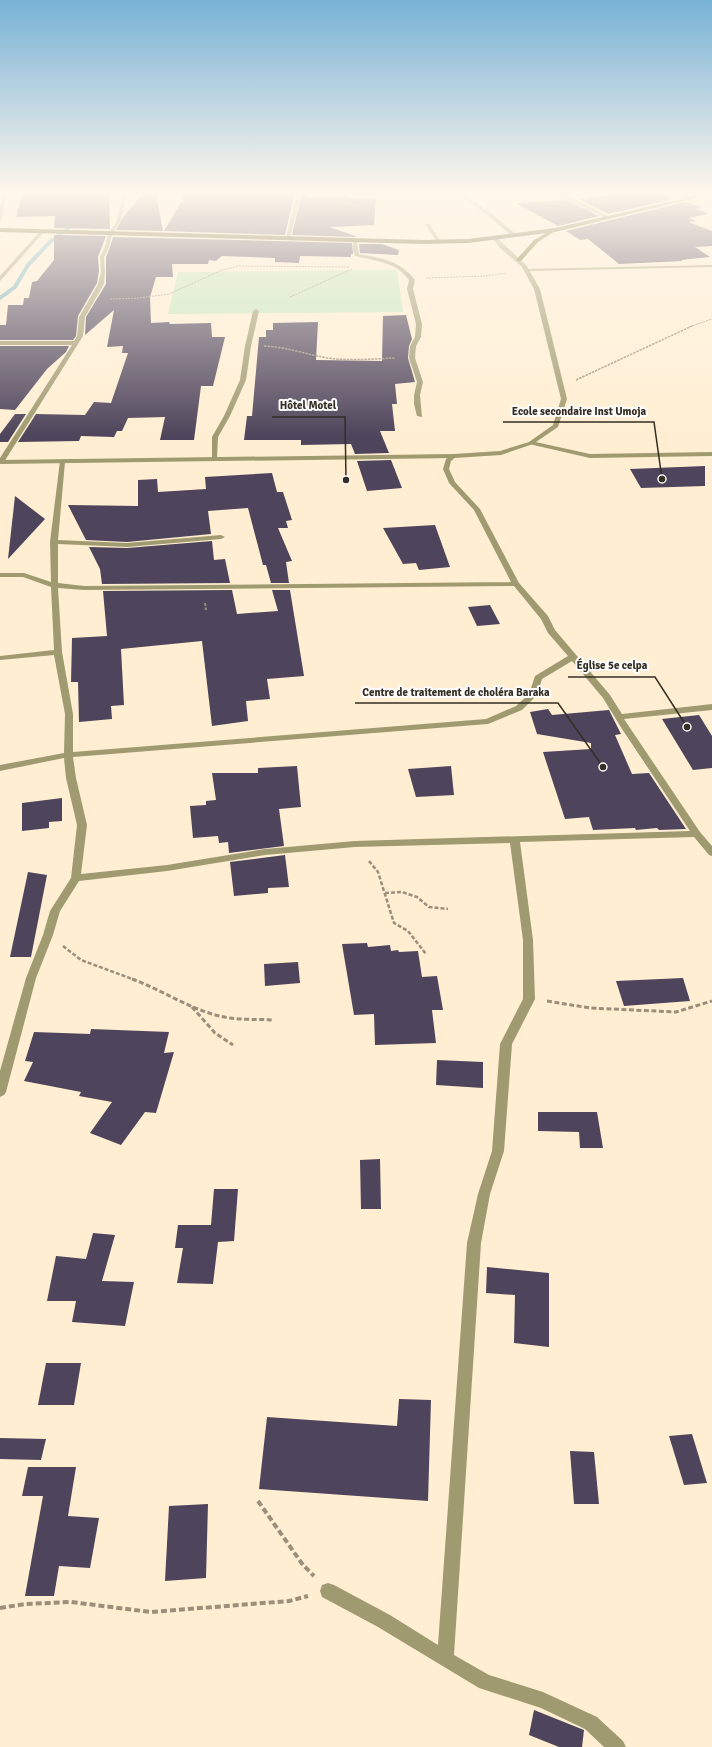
<svg xmlns="http://www.w3.org/2000/svg" width="712" height="1747" font-family="Signika,sans-serif">
	<style>
		.green { fill: #c2e6bb }
		.lines { fill: none; stroke-linecap: round; stroke-linejoin: round }
		.stream { stroke: #6eafbc; stroke-width: 4 }
		.building { fill: #4e445b }
		.path-far5 { stroke: #9a8f7b; stroke-width: 1; stroke-dasharray: 2 1; stroke-linecap: butt }
		.path-far4 { stroke: #9a8f7b; stroke-width: 1.5; stroke-dasharray: 2.5 1; stroke-linecap: butt }
		.path-far3 { stroke: #9a8f7b; stroke-width: 2; stroke-dasharray: 3 1.5; stroke-linecap: butt }
		.path-far2 { stroke: #9a8f7b; stroke-width: 2.5; stroke-dasharray: 4 2; stroke-linecap: butt }
		.path-far1 { stroke: #9a8f7b; stroke-width: 3; stroke-dasharray: 5 2.5; stroke-linecap: butt }
		.path { stroke: #9a8f7b; stroke-width: 4; stroke-dasharray: 6 3; stroke-linecap: butt }
		.service { fill: #9f9a70; fill-rule: evenodd }
		.minor { fill: #9f9a70; fill-rule: evenodd }
		.tertiary { fill: #9f9a70; fill-rule: evenodd }
		.primary { fill: #5a5208; fill-rule: evenodd }
		.trunk { fill: #4c4610; fill-rule: evenodd }
		.leader { fill: none; stroke: #342e23; stroke-width: 1.5 }
		.callout-dot { fill: #342e23; stroke: #fdfdfd; stroke-width: 1.5 }
		.callout-label { font-size: 11px; text-anchor: middle; font-weight: bold; fill: #342e23; stroke: #fdfdfd; stroke-width: 4; stroke-linejoin: round; paint-order: stroke }
	</style>
	<rect width="100%" height="100%" fill="#ffeed2"/>
	<path class="green" d="M 397,270 L 403,312 L 168,314 L 178,272 Z"/>
	<g class="lines">
		<path class="stream" d="M 0,298 L 15,287 L 28,265 L 50,242 L 70,227 L 68,219"/>
	</g>
	<g class="building">
		<path d="M 23,192 L 109,192 L 110,229 L 54,228 L 55,216 L 16,217 Z"/>
		<path d="M 187,192 L 295,192 L 285,235 L 164,231 Z"/>
		<path d="M 302,192 L 307,192 L 307,197 L 347,196 L 347,198 L 376,198 L 374,225 L 329,227 L 358,237 L 292,235 Z"/>
		<path d="M 652,192 L 674,199 L 608,214 L 579,199 L 589,199 L 587,197 Z"/>
		<path d="M 143,194 L 156,194 L 163,231 L 116,230 L 123,217 Z"/>
		<path d="M 566,200 L 599,216 L 558,226 L 516,203 Z"/>
		<path d="M 685,202 L 702,207 L 696,209 L 709,214 L 688,218 L 696,221 L 688,222 L 712,231 L 712,246 L 695,247 L 710,257 L 681,260 L 683,261 L 619,264 L 588,239 L 580,240 L 566,231 Z"/>
		<path d="M 54,235 L 106,236 L 98,257 L 99,271 L 97,283 L 78,316 L 76,336 L 73,340 L 0,340 L 0,325 L 6,325 L 8,305 L 23,305 L 24,298 L 29,298 L 32,282 L 37,281 L 54,260 Z"/>
		<path d="M 113,237 L 352,243 L 353,254 L 351,254 L 351,257 L 300,256 L 299,263 L 275,262 L 275,258 L 222,256 L 216,261 L 209,260 L 208,264 L 172,264 L 173,277 L 156,277 L 150,297 L 151,323 L 169,322 L 170,324 L 211,323 L 212,337 L 225,337 L 213,386 L 201,386 L 194,440 L 160,440 L 165,417 L 128,418 L 122,431 L 117,431 L 114,437 L 81,436 L 79,441 L 18,442 L 36,414 L 85,415 L 94,402 L 111,403 L 128,353 L 122,353 L 123,346 L 107,347 L 114,310 L 85,335 L 86,317 L 106,284 L 106,257 L 110,247 Z"/>
		<path d="M 359,244 L 382,244 L 399,250 L 398,255 L 360,253 Z"/>
		<path d="M 406,315 L 412,339 L 409,346 L 408,358 L 415,382 L 395,384 L 397,404 L 392,404 L 395,431 L 380,431 L 389,453 L 355,454 L 351,444 L 301,445 L 301,440 L 244,440 L 247,416 L 252,416 L 259,337 L 266,337 L 266,330 L 273,330 L 273,323 L 318,322 L 316,360 L 382,361 L 383,316 Z"/>
		<path d="M 0,346 L 69,346 L 66,352 L 47,369 L 15,410 L 0,409 Z"/>
		<path d="M 15,414 L 26,414 L 8,442 L 0,442 L 0,434 Z"/>
		<path d="M 391,460 L 402,488 L 367,491 L 357,461 Z"/>
		<path d="M 705,466 L 705,486 L 641,488 L 630,469 Z"/>
		<path d="M 272,473 L 277,492 L 283,492 L 292,520 L 286,521 L 288,528 L 278,528 L 292,561 L 286,562 L 289,583 L 271,583 L 266,565 L 263,565 L 248,508 L 208,511 L 211,534 L 127,542 L 86,540 L 68,505 L 138,506 L 138,480 L 157,479 L 158,492 L 206,489 L 205,477 Z"/>
		<path d="M 15,496 L 45,519 L 8,559 Z"/>
		<path d="M 435,525 L 450,567 L 419,570 L 416,563 L 403,564 L 383,528 Z"/>
		<path d="M 212,541 L 214,560 L 225,559 L 230,583 L 102,584 L 100,569 L 89,547 L 127,548 Z"/>
		<path d="M 232,590 L 237,614 L 278,611 L 272,590 L 290,590 L 304,676 L 267,679 L 270,699 L 246,701 L 248,721 L 212,726 L 202,641 L 121,649 L 124,705 L 111,706 L 112,719 L 79,722 L 78,682 L 71,682 L 72,638 L 107,636 L 103,591 Z"/>
		<path d="M 490,605 L 500,624 L 477,626 L 468,607 Z"/>
		<path d="M 548,709 L 552,715 L 609,710 L 621,734 L 615,735 L 632,774 L 649,773 L 686,829 L 659,830 L 657,828 L 636,830 L 635,828 L 593,830 L 589,817 L 565,819 L 543,752 L 591,749 L 591,743 L 537,734 L 530,712 Z"/>
		<path d="M 699,715 L 712,736 L 712,768 L 693,770 L 662,719 Z"/>
		<path d="M 297,766 L 301,807 L 279,809 L 284,846 L 229,853 L 228,842 L 219,843 L 218,836 L 193,838 L 190,806 L 206,805 L 206,801 L 216,800 L 212,773 L 258,773 L 258,768 Z"/>
		<path d="M 451,766 L 454,795 L 416,797 L 408,769 Z"/>
		<path d="M 62,798 L 62,821 L 49,822 L 49,828 L 22,831 L 22,803 Z"/>
		<path d="M 285,855 L 289,887 L 268,888 L 268,893 L 234,896 L 230,862 Z"/>
		<path d="M 28,872 L 47,875 L 31,957 L 10,957 Z"/>
		<path d="M 367,943 L 368,947 L 390,945 L 391,951 L 398,950 L 399,952 L 418,951 L 422,977 L 437,976 L 443,1010 L 432,1010 L 436,1043 L 375,1045 L 374,1014 L 354,1015 L 342,944 Z"/>
		<path d="M 298,962 L 300,983 L 265,986 L 264,964 Z"/>
		<path d="M 683,978 L 690,1001 L 624,1006 L 616,981 Z"/>
		<path d="M 91,1029 L 169,1032 L 164,1053 L 174,1052 L 156,1113 L 145,1112 L 121,1145 L 90,1133 L 112,1102 L 79,1096 L 81,1092 L 24,1081 L 33,1062 L 25,1061 L 34,1032 L 90,1034 Z"/>
		<path d="M 437,1060 L 483,1062 L 483,1088 L 436,1085 Z"/>
		<path d="M 538,1112 L 597,1112 L 603,1148 L 580,1148 L 579,1132 L 538,1131 Z"/>
		<path d="M 380,1159 L 381,1209 L 361,1209 L 360,1160 Z"/>
		<path d="M 214,1189 L 238,1189 L 234,1241 L 218,1242 L 213,1284 L 177,1283 L 183,1248 L 175,1248 L 178,1225 L 211,1225 Z"/>
		<path d="M 93,1233 L 115,1235 L 102,1281 L 134,1282 L 125,1326 L 72,1322 L 76,1301 L 47,1301 L 56,1256 L 86,1259 Z"/>
		<path d="M 487,1267 L 549,1273 L 549,1347 L 514,1343 L 515,1295 L 486,1293 Z"/>
		<path d="M 46,1363 L 81,1363 L 74,1405 L 38,1405 Z"/>
		<path d="M 399,1399 L 431,1400 L 428,1501 L 259,1489 L 267,1417 L 397,1426 Z"/>
		<path d="M 692,1434 L 707,1483 L 684,1485 L 669,1436 Z"/>
		<path d="M 0,1438 L 46,1439 L 41,1460 L 0,1459 Z"/>
		<path d="M 570,1451 L 594,1452 L 599,1504 L 574,1504 Z"/>
		<path d="M 28,1467 L 76,1467 L 68,1516 L 99,1518 L 90,1568 L 59,1566 L 54,1596 L 25,1596 L 43,1496 L 22,1496 Z"/>
		<path d="M 208,1504 L 206,1578 L 165,1581 L 169,1506 Z"/>
		<path d="M 534,1710 L 584,1730 L 582,1747 L 559,1747 L 529,1735 Z"/>
	</g>
	<g class="lines">
		<g class="path-far5">
			<path d="M 166,192 L 196,195"/>
			<path d="M 183,192 L 184,198 L 195,203"/>
			<path d="M 313,193 L 442,195"/>
			<path d="M 335,194 L 335,201 L 356,205"/>
			<path d="M 496,200 L 518,192"/>
			<path d="M 426,278 L 485,276 L 507,273"/>
			<path d="M 290,297 L 352,269"/>
			<path d="M 110,299 L 139,298 L 169,294 L 220,271 L 238,266 L 349,267"/>
			<path d="M 689,327 L 712,319"/>
		</g>
		<g class="path-far4">
			<path d="M 264,346 C 287,347 305,354 327,358 C 350,361 373,359 395,358"/>
			<path d="M 576,380 L 692,326"/>
		</g>
		<path class="path-far3" d="M 205,603 L 206,610"/>
		<g class="path-far2">
			<path d="M 369,861 L 378,872 L 394,923 L 408,931 L 426,954"/>
			<path d="M 385,893 L 402,892 L 417,897 L 429,907 L 448,909"/>
			<path d="M 63,946 L 81,960 L 135,980"/>
		</g>
		<g class="path-far1">
			<path d="M 132,979 C 165,991 195,1013 230,1018 C 244,1020 259,1019 273,1020"/>
			<path d="M 547,1001 L 590,1008 L 676,1012 L 712,1001"/>
			<path d="M 192,1007 L 215,1033 L 233,1045"/>
		</g>
		<g class="path">
			<path d="M 258,1501 L 303,1565 L 314,1576"/>
			<path d="M 0,1608 L 25,1604 L 71,1602 L 151,1612 L 289,1601 L 308,1596"/>
		</g>
		<path class="service" d="M 425,224 L 429,224 L 442,243 L 438,243 Z"/>
		<g class="minor">
			<path d="M 3,192 L 7,192 L 2,219 L 0,220 L 0,207 Z"/>
			<path d="M 123,192 L 127,192 L 121,220 L 112,234 L 109,247 L 104,257 L 105,271 L 104,284 L 85,317 L 83,336 L 4,462 L 0,464 L 0,458 L 72,345 L 0,345 L 0,341 L 74,341 L 77,336 L 79,317 L 98,284 L 101,271 L 100,257 L 105,247 L 108,234 L 117,220 Z"/>
			<path d="M 297,192 L 301,192 L 290,238 L 288,239 L 286,238 Z"/>
			<path d="M 455,192 L 460,192 L 491,213 L 517,235 L 517,237 L 513,237 L 487,215 Z"/>
			<path d="M 555,192 L 561,192 L 610,217 L 606,218 L 579,206 Z"/>
			<path d="M 676,192 L 683,192 L 696,197 L 694,198 Z"/>
			<path d="M 41,230 L 45,231 L 0,281 L 0,276 Z"/>
			<path d="M 353,239 L 357,240 L 359,254 C 381,258 401,261 415,280 L 413,289 L 422,324 L 421,337 L 416,346 L 415,358 L 423,382 L 420,395 L 422,417 L 417,416 L 414,404 L 414,395 L 417,382 L 409,358 L 410,346 L 415,337 L 416,324 L 407,289 L 409,280 C 396,262 376,261 355,256 L 353,251 Z"/>
			<path d="M 712,265 L 712,267 L 527,271 L 525,270 L 527,269 Z"/>
			<path d="M 256,309 L 259,311 L 251,346 L 246,380 L 230,416 L 218,437 L 217,458 L 212,459 L 212,437 L 224,416 L 240,380 L 245,346 L 253,311 Z"/>
			<path d="M 531,441 L 590,454 L 712,452 L 712,456 L 590,458 L 529,444 L 528,443 Z"/>
			<path d="M 454,454 L 457,456 L 451,461 L 449,469 L 455,482 L 480,509 L 519,583 L 548,616 L 555,630 L 610,695 L 622,714 L 712,704 L 712,710 L 624,719 L 700,832 L 712,846 L 712,856 L 709,855 L 694,837 L 520,842 L 533,940 L 535,999 L 512,1044 L 504,1151 L 490,1194 L 481,1243 L 454,1655 L 489,1675 L 543,1692 L 597,1717 L 623,1741 L 626,1747 L 604,1747 L 585,1729 L 541,1708 L 479,1688 L 378,1627 L 322,1597 L 320,1591 L 322,1585 L 328,1583 L 334,1585 L 390,1615 L 438,1645 L 467,1243 L 478,1194 L 492,1151 L 500,1044 L 523,999 L 523,940 L 510,843 L 355,847 L 265,855 L 167,871 L 79,881 L 60,911 L 53,935 L 36,978 L 6,1092 L 4,1095 L 0,1097 L 0,1071 L 26,978 L 43,935 L 50,911 L 71,878 L 77,825 L 66,778 L 64,758 L 0,771 L 0,765 L 64,753 L 65,714 L 54,655 L 0,660 L 0,656 L 54,650 L 51,587 L 23,577 L 0,577 L 0,573 L 24,573 L 51,582 L 50,542 L 60,461 L 65,462 L 58,540 L 127,543 L 221,535 L 225,537 L 221,539 L 127,547 L 58,544 L 58,583 L 84,586 L 511,582 L 474,510 L 449,483 L 443,469 L 446,459 ZM 514,586 L 541,619 L 548,633 L 568,656 L 535,676 L 529,694 L 516,706 L 486,719 L 73,752 L 73,714 L 62,652 L 58,588 L 84,590 ZM 572,661 L 603,698 L 622,729 L 690,831 L 355,841 L 265,849 L 167,865 L 81,874 L 87,825 L 76,778 L 73,757 L 488,724 L 522,710 L 537,695 L 542,679 Z"/>
		</g>
		<path class="tertiary" d="M 492,237 L 496,237 L 526,265 L 540,289 L 567,399 L 558,427 L 533,444 L 501,455 L 454,458 L 0,464 L 0,460 L 454,454 L 500,451 L 529,442 L 553,425 L 561,399 L 534,289 L 522,267 L 499,247 Z"/>
		<path class="primary" d="M 553,229 L 557,230 L 538,242 L 521,261 L 517,261 L 517,259 L 534,240 Z"/>
		<path class="trunk" d="M 712,192 L 712,194 L 555,232 L 468,243 L 423,244 L 0,232 L 0,228 L 423,240 L 468,239 L 555,228 Z"/>
	</g>
	<linearGradient id="sky" x2="0" y2="1"><stop stop-color="#77b2d6"/><stop offset="0.44" stop-color="#fff7eb"/><stop offset="1" stop-color="#fff7eb" stop-opacity="0"/></linearGradient>
	<rect width="712" height="437" fill="url(#sky)"/>
	<path class="leader" d="M346 480L345 417H272M662 479L654 422H503M687 727L655 677H568M603 767L558 703H355"/>
	<g class="callout-dot">
		<circle cx="346" cy="480" r="4"/>
		<circle cx="662" cy="479" r="4"/>
		<circle cx="687" cy="727" r="4"/>
		<circle cx="603" cy="767" r="4"/>
	</g>
	<g class="callout-label">
		<text x="308" y="409">Hôtel Motel</text>
		<text x="579" y="415">Ecole secondaire Inst Umoja</text>
		<text x="612" y="669">Église 5e celpa</text>
		<text x="456" y="696">Centre de traitement de choléra Baraka</text>
	</g>
</svg>
